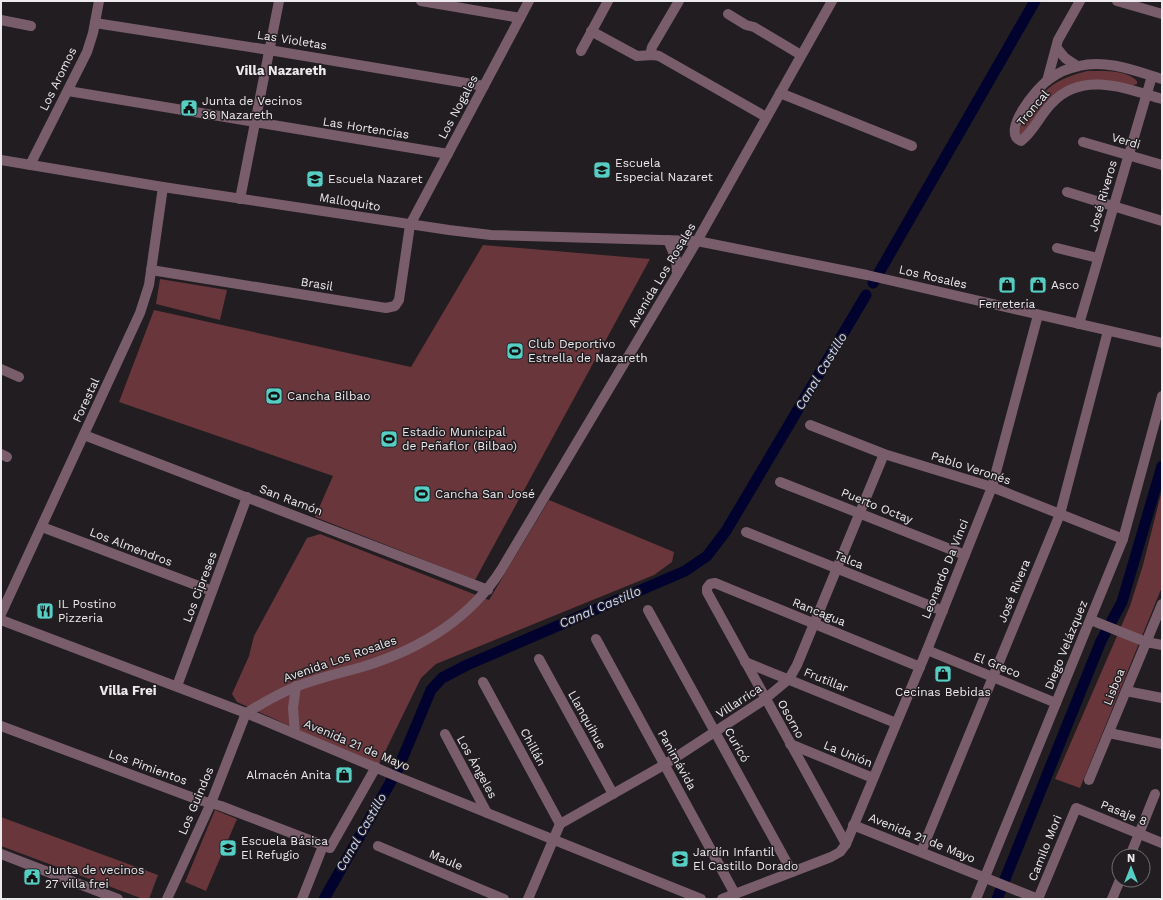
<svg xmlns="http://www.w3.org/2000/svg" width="1163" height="900" font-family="'Work Sans',sans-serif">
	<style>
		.green { fill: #68363b }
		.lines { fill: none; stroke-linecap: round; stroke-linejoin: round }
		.canal { stroke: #02022e; stroke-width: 11 }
		.minor { stroke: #795d6a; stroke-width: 10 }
		.labels { text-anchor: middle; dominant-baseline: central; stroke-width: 3; stroke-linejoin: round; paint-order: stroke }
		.street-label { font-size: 12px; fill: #edeaed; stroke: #211d21 }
		.poi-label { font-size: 12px; fill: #edeaed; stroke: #211d21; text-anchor: start }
		.neighbourhood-label { font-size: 13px; font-weight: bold; fill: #edeaed; stroke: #211d21 }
		.water-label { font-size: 13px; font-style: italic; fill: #ccd9fa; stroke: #211d21 }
	</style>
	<rect width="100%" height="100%" fill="#211d21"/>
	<g class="green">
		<path d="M 1087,71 C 1102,71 1126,69 1137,81 L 1137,84 L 1130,86 L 1071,86 L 1026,134 L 1020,134 L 1019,130 C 1039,95 1047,81 1087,71 Z"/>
		<path d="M 483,245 L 650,259 L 475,580 L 315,517 L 333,476 L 119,402 L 154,310 L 411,367 Z"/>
		<path d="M 160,279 L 227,290 L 220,320 L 156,304 Z"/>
		<path d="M 1162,490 L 1162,587 L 1080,788 L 1055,779 L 1130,606 L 1143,565 Z"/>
		<path d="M 549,500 L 674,552 L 672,562 L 654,575 L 436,664 L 421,678 L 378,766 L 237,702 L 232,694 L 249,656 L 254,636 L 307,538 L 320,534 L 489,600 Z"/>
		<path d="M 215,810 L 237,819 L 206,891 L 185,882 Z"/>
		<path d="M 1,817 L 158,875 L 149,899 L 143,899 L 1,846 Z"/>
	</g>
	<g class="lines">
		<g class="canal">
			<path d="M 873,283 L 1035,1"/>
			<path d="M 324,899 L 398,769 L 431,690 L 442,678 L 467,665 L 685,571 L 707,556 L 726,531 L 866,295"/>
			<path d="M 997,899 L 1101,641 L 1122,602 L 1162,466"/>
		</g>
		<g class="minor">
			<path d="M 421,1 L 520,18"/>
			<path d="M 1117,1 L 1162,14"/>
			<path d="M 728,14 L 746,25 L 754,27 L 801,55"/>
			<path d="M 1,20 L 31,26"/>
			<path d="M 95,23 L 269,50 L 484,86"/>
			<path d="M 591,31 L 637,56 L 654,55 L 659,56 L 766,117"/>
			<path d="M 1057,48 L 1065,58 L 1077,66"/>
			<path d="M 581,51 L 608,1"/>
			<path d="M 650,55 L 652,47 L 679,1"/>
			<path d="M 1162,79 C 1136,71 1106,59 1079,66 C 1068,68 1057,73 1048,80 C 1037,88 1000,132 1021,141 C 1034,131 1040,115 1052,103 C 1082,71 1125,88 1162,99"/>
			<path d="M 1047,81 L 1058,40 L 1080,1"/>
			<path d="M 68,91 L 448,154"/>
			<path d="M 780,93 L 912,146"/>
			<path d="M 1083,142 L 1162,165"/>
			<path d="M 1,160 L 163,187 L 449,230 L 491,235 L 697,241 L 867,275 L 1162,343"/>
			<path d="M 30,165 L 87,52 L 93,33 L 99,1"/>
			<path d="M 1067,192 L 1162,221"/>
			<path d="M 240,199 L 279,1"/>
			<path d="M 668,240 L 676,259 L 677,274"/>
			<path d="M 1057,248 L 1098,258"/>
			<path d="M 151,270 L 386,308 L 395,306 L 399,300 L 410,225 L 529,1"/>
			<path d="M 1079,324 L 1152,76"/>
			<path d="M 1,369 L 19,377"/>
			<path d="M 810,425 L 884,454 L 992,487 L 1123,539"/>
			<path d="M 84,435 L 488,590"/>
			<path d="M 1,454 L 7,457"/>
			<path d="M 780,482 L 965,555"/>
			<path d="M 42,527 L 212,591"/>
			<path d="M 746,532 L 943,611"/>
			<path d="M 648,610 L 792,872"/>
			<path d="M 1,614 L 140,313 L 149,285 L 163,187"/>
			<path d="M 1,620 L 246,713 L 398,777 L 701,899"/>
			<path d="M 1091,620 L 1146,642 L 1162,645"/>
			<path d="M 596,639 L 735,894"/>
			<path d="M 927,650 L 1056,703"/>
			<path d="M 539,659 L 613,794"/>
			<path d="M 745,662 L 896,723"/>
			<path d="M 483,682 L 560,824"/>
			<path d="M 177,686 L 247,497"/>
			<path d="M 1126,691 L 1162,698"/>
			<path d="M 246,713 C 263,703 279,693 298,686 C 318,678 340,673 362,667 C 418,650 469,620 501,570 L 697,241 L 832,1"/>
			<path d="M 1,726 L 199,800 L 221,806 L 330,848 L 376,767"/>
			<path d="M 295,733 L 293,708 L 296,686"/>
			<path d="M 1109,733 L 1162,744"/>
			<path d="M 445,734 L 487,813"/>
			<path d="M 790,744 L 873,778"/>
			<path d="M 1089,780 L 1162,604"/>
			<path d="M 853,825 L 1038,899"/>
			<path d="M 846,844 L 707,592 L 707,588 L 710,584 L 715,583 L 920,667"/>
			<path d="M 378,846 L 504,899"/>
			<path d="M 921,852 L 1060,514 L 1108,331"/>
			<path d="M 1,854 L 118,899"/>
			<path d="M 1130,856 L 1155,794"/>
			<path d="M 167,899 L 211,803 L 246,713"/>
			<path d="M 302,899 L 323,846"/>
			<path d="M 528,899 L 560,824 L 664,765 L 765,699 L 789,679 L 797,665 L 884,454"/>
			<path d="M 722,899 L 831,857 L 840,852 L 846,844 L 927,650 L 992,487 L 1038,315"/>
			<path d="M 976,899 L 1123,539 L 1162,396"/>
			<path d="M 1038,899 L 1076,808 L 1162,843"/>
			<path d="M 1112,899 L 1120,880"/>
		</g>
	</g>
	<defs>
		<g id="civic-square" transform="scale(0.9)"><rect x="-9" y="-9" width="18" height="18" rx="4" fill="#56cec4" stroke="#211d21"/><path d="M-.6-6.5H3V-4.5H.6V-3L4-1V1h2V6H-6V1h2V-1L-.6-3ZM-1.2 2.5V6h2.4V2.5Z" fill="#111"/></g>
		<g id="school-square" transform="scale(0.9)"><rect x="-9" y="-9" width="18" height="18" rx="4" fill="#56cec4" stroke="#211d21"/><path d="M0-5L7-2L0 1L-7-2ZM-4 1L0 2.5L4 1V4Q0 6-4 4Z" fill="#111"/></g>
		<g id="shop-square" transform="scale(0.9)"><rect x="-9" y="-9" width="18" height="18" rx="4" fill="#56cec4" stroke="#211d21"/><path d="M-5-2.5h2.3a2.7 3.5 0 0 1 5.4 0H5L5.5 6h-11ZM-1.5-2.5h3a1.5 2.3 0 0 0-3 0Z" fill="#111"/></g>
		<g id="stadium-square" transform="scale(0.9)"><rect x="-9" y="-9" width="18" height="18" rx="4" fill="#56cec4" stroke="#211d21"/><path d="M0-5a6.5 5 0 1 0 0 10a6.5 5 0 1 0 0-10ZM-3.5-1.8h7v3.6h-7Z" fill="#111"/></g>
		<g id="restaurant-square" transform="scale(0.9)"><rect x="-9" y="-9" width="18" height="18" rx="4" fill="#56cec4" stroke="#211d21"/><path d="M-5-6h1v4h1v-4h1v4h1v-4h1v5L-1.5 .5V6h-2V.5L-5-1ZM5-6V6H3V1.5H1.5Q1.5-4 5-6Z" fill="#111"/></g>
	</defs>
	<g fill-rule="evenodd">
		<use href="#civic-square" x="189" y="108"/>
		<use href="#school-square" x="602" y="170"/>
		<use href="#school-square" x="315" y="179"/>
		<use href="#shop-square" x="1007" y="285"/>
		<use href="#shop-square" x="1038" y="285"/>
		<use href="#stadium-square" x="515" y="351"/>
		<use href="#stadium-square" x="274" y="396"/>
		<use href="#stadium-square" x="389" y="439"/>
		<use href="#stadium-square" x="422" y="494"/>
		<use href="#restaurant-square" x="45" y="611"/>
		<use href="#shop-square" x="943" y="674"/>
		<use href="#shop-square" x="344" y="775"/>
		<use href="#school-square" x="228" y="848"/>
		<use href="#school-square" x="680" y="859"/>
		<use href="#civic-square" x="32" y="877"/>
	</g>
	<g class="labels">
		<g class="street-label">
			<text transform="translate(292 40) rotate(9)">Las Violetas</text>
			<text transform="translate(58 79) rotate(-64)">Los Aromos</text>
			<text transform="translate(458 107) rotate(-62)">Los Nogales</text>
			<text transform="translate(1033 108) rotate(-50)">Troncal</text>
			<text transform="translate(366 128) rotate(9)">Las Hortencias</text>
			<text transform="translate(1126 141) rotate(16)">Verdi</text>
			<text transform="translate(1103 196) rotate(-74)">José Riveros</text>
			<text transform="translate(350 202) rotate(9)">Malloquito</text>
			<text transform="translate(662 275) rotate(-59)">Avenida Los Rosales</text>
			<text transform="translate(933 277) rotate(13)">Los Rosales</text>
			<text transform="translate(317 284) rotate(9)">Brasil</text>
			<text transform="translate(86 400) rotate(-65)">Forestal</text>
			<text transform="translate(971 468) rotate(18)">Pablo Veronés</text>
			<text transform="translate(291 500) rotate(21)">San Ramón</text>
			<text transform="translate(877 506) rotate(22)">Puerto Octay</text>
			<text transform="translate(131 547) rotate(21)">Los Almendros</text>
			<text transform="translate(849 560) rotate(22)">Talca</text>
			<text transform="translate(945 569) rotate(-68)">Leonardo Da Vinci</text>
			<text transform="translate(200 587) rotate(-69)">Los Cipreses</text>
			<text transform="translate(1014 591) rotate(-68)">José Rivera</text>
			<text transform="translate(819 612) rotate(22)">Rancagua</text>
			<text transform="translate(1066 645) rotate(-68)">Diego Velázquez</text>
			<text transform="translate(340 659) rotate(-19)">Avenida Los Rosales</text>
			<text transform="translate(997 665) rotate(22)">El Greco</text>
			<text transform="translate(826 680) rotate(22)">Frutillar</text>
			<text transform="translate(1114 687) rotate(-68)">Lisboa</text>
			<text transform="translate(739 701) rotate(-33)">Villarrica</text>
			<text transform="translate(791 719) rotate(61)">Osorno</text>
			<text transform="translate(587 720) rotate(61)">Llanquihue</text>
			<text transform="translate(357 745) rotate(23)">Avenida 21 de Mayo</text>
			<text transform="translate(737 745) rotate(61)">Curicó</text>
			<text transform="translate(533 747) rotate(62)">Chillán</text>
			<text transform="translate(848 754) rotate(22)">La Unión</text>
			<text transform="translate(677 760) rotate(61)">Panimávida</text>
			<text transform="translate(148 767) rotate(20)">Los Pimientos</text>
			<text transform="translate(477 767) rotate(61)">Los Ángeles</text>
			<text transform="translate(196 801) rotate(-67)">Los Guindos</text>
			<text transform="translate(1124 813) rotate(22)">Pasaje 8</text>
			<text transform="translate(922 838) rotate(22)">Avenida 21 de Mayo</text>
			<text transform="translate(1045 848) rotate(-68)">Camilo Mori</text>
			<text transform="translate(446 860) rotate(23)">Maule</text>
		</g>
		<g class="poi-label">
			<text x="202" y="101">Junta de Vecinos<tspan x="202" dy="14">36 Nazareth</tspan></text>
			<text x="615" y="163">Escuela<tspan x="615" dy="14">Especial Nazaret</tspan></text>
			<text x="328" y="179">Escuela Nazaret</text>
			<text x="1051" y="285">Asco</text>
			<text x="1007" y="304" text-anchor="middle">Ferreteria</text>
			<text x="528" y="344">Club Deportivo<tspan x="528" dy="14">Estrella de Nazareth</tspan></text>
			<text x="287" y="396">Cancha Bilbao</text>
			<text x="402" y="432">Estadio Municipal<tspan x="402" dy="14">de Peñaflor (Bilbao)</tspan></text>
			<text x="435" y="494">Cancha San José</text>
			<text x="58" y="604">IL Postino<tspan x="58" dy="14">Pizzeria</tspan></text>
			<text x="943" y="692" text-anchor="middle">Cecinas Bebidas</text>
			<text x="331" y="775" text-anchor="end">Almacén Anita</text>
			<text x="241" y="841">Escuela Básica<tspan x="241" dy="14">El Refugio</tspan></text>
			<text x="693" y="852">Jardín Infantil<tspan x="693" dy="14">El Castillo Dorado</tspan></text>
			<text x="45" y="870">Junta de vecinos<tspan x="45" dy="14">27 villa frei</tspan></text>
		</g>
		<g class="neighbourhood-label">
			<text x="281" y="70">Villa Nazareth</text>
			<text x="128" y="690">Villa Frei</text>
		</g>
		<g class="water-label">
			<text transform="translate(821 371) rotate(-59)">Canal Castillo</text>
			<text transform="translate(600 607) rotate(-23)">Canal Castillo</text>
			<text transform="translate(361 832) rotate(-60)">Canal Castillo</text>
		</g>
	</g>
	<rect width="1163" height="900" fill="none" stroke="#edeaed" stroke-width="4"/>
	<g transform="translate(1131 868)"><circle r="19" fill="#211d21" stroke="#736f73"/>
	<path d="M0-3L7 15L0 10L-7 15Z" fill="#56cec4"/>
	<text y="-6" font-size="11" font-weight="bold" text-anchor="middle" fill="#edeaed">N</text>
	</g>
</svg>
